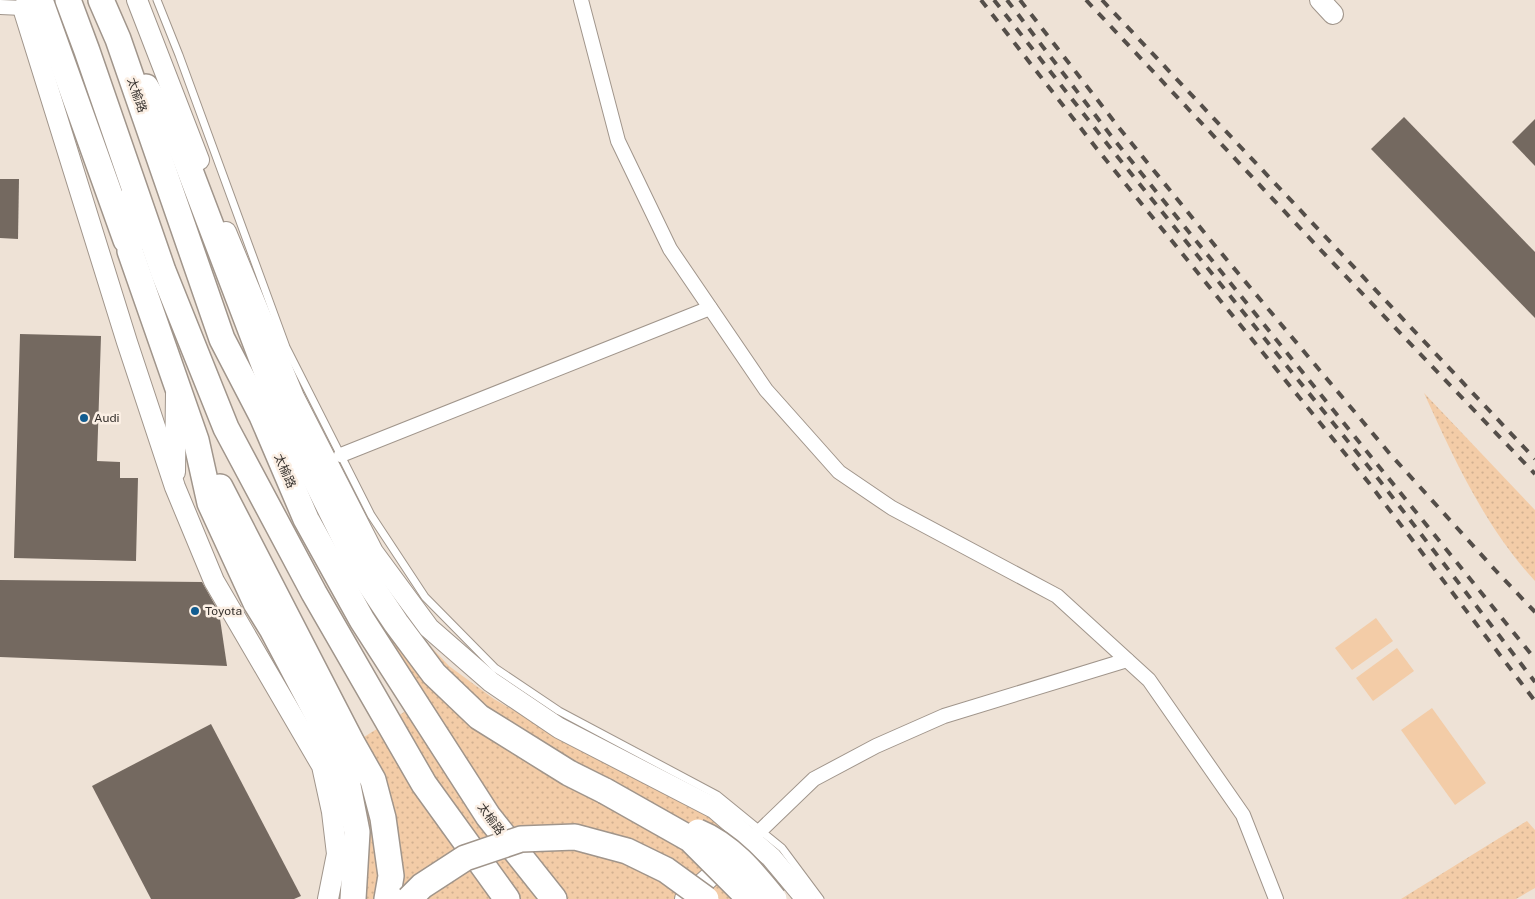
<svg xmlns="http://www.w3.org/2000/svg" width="1535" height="899" font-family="'Public Sans','Noto Sans SC',sans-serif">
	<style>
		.grass { fill: url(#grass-dots) }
		.park { fill: #f3cca7 }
		.building { fill: #746960 }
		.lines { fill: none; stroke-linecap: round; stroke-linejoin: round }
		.lane-casing { stroke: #a0958b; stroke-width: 9 }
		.street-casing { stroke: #a0958b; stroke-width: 16 }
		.secondary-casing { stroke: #a0958b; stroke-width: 22 }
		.highway-casing { stroke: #a0958b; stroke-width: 28 }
		.lane { stroke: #fff; stroke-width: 7 }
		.street { stroke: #fff; stroke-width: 14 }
		.secondary { stroke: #fff; stroke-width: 20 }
		.highway { stroke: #fff; stroke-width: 25 }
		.rail { stroke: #544e49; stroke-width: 4; stroke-dasharray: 9 9; stroke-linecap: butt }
		.highway-bridge-casing { stroke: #a0958b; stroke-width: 28; stroke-linecap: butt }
		.highway-bridge { stroke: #fff; stroke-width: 25 }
		.poi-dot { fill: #115c90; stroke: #fbefe4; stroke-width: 2 }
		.labels { text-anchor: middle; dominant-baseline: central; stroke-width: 5; stroke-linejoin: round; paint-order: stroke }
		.street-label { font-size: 12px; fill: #35302c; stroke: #fbefe4 }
		.poi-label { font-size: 12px; fill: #35302c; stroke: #fbefe4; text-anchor: start }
	</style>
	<defs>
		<pattern id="grass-dots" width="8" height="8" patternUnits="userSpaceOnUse" patternTransform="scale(1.25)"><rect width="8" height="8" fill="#f3cca7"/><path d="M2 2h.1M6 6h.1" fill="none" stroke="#d1b090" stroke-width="1.8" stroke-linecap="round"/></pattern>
	</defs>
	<rect width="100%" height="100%" fill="#eee2d6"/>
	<g class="grass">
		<path d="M 1424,393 L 1535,510 L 1535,581 C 1485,527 1454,459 1424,393 Z"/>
		<path d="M 388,584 L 415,630 L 449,666 L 494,699 L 539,725 L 728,825 L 713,846 L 763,899 L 363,899 L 349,760 L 364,737 L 425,699 L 359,599 Z"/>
		<path d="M 1527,821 L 1535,830 L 1535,888 L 1516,899 L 1401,899 Z"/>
	</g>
	<g class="park">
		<path d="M 1376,618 L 1393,641 L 1352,670 L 1335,648 Z"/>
		<path d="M 1397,648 L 1414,671 L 1373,701 L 1356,678 Z"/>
		<path d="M 1432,708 L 1486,783 L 1455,805 L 1401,730 Z"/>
	</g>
	<g class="building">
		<path d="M 1404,117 L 1535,252 L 1535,318 L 1371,149 Z"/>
		<path d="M 1535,119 L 1535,166 L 1512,142 Z"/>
		<path d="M 0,179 L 19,179 L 18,239 L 0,238 Z"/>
		<path d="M 20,334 L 101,336 L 97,461 L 120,462 L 120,478 L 138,478 L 136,561 L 14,558 Z"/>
		<path d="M 0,580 L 202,582 L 219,612 L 227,666 L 0,657 Z"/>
		<path d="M 211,724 L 301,896 L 294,899 L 151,899 L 92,786 Z"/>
	</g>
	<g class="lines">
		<g class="lane-casing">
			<path id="lane" d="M 157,0 L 179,55 L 286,347 L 371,515 L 425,597 L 495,668 L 559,711 L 717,795 L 782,848 L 820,899"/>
		</g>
		<g class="street-casing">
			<g id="street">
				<path d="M 581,0 L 618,141 L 670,249 L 766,390 L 839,472 L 892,508 L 1057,596 L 1149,680 L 1243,815 L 1276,899"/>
				<path d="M 0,7 L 23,8 L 31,5"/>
				<path d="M 341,455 L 710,308"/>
				<path d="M 760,831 L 814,779 L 876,746 L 944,716 L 1127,660"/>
			</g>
		</g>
		<g class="secondary-casing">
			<g id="secondary">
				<path d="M 137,0 L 199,160"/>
				<path d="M 1320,0 L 1333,14"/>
				<path d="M 23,8 L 127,342 L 175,487 L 214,581 L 322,766 L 332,812 L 337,854 L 328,899"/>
				<path d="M 226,232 L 294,397 L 373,552 L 429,628 L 491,682 L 559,728 L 714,808 L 771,857 L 806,899"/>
				<path d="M 175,472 L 176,394"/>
				<path d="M 685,899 L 730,859"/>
			</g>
		</g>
		<g class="highway-casing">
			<g id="highway">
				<path d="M 40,0 L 126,240"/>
				<path d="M 68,0 L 87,51 L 163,271 L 226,428 L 314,593 L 424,784 L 507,899"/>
				<path d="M 101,0 L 118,39 L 222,339 L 262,416 L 306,519 L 362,620 L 488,816 L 554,899"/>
				<path d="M 146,87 L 181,147 L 282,412 L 360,569 L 396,623 L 434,674 L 479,717 L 569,773 L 605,791"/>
				<path d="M 132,198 L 130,251 L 196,440 L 210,503 L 256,603 L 272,629 L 344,765 L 357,832 L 353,899"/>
				<path d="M 220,487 L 352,743 L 373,780 L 383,818 L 391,876 L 387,899"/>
			</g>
		</g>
		<use href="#lane" class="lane"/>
		<use href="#street" class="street"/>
		<use href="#secondary" class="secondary"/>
		<use href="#highway" class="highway"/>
		<g class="rail">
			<path d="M 981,0 L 1097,149 L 1369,483 L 1535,701"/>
			<path d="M 994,0 L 1112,150 L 1380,481 L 1535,682"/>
			<path d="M 1007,0 L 1112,137 L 1535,659"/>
			<path d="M 1020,0 L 1120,129 L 1217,248 L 1390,454 L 1497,572 L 1535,612"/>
			<path d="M 1086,0 L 1316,245 L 1535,474"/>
			<path d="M 1102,0 L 1535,459"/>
		</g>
		<g class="highway-bridge-casing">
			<g id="highway-bridge">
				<path d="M 605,791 L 690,839 L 750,899"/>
				<path d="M 698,832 C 730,845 753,873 774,899"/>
				<path d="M 409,899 L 422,886 L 465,858 L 521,839 L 575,837 L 627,851 L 666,870 L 706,899"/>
			</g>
		</g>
		<use href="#highway-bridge" class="highway-bridge"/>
	</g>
	<g class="poi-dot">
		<circle cx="84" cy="418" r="5"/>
		<circle cx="195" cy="611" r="5"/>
	</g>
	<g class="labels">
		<g class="street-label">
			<text transform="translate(137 95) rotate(71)">太榆路</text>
			<text transform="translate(285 471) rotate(67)">太榆路</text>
			<text transform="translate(491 819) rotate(54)">太榆路</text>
		</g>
		<g class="poi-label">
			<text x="94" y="418">Audi</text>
			<text x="205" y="611">Toyota</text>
		</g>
	</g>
</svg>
